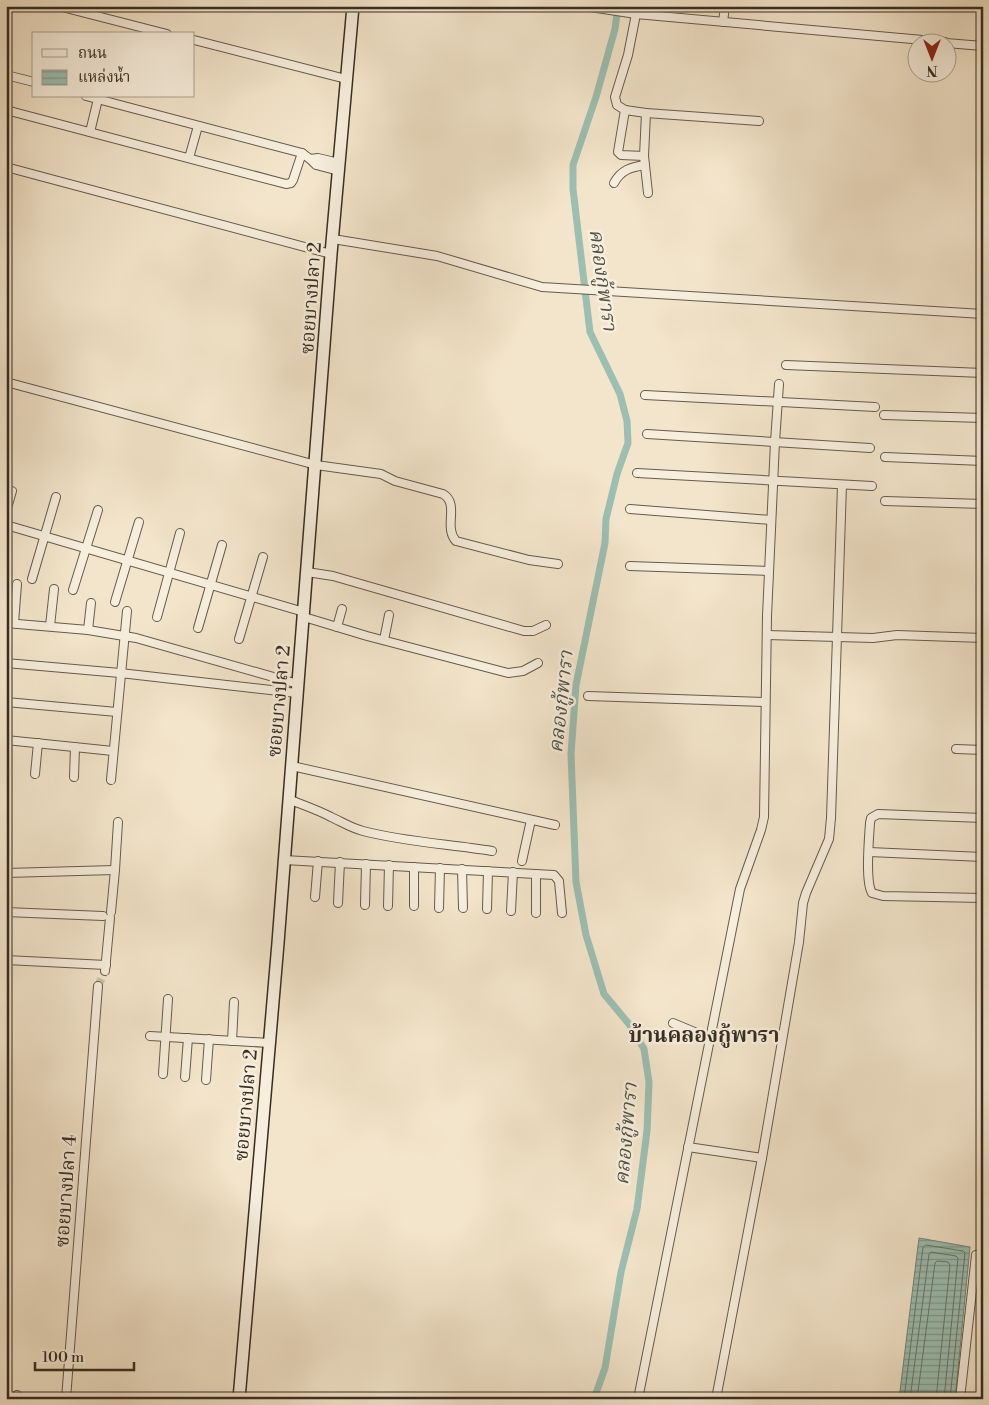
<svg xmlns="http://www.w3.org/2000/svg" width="989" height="1405" font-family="'Libre Bodoni','Noto Serif Thai',serif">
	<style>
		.water { fill: url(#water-rules); stroke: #748578 }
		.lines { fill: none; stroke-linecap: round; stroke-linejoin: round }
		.shore { stroke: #6a766a; stroke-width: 1 }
		.canal { stroke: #9cbfb2; stroke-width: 7 }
		.street-tunnel { stroke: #cdc0a9; stroke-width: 8; stroke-dasharray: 8 4; stroke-linecap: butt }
		.street-casing { stroke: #665b4c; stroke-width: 10 }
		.secondary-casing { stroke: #372d21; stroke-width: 14 }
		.street { stroke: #f7eedd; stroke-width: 8 }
		.secondary { stroke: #f7eedd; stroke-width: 11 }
		.labels { text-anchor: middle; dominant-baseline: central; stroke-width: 5; stroke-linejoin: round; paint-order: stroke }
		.street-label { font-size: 19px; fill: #372d21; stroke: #f7eedd }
		.water-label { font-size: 20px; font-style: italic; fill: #505245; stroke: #f7eedd }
		.quarter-label { font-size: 21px; font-weight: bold; fill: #372d21; stroke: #f7eedd }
	</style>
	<defs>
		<pattern id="water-rules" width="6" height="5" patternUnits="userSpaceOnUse" patternTransform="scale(1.25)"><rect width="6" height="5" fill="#9cbfb2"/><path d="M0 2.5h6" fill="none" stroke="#809c90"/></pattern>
	</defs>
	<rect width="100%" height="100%" fill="#f3e5cb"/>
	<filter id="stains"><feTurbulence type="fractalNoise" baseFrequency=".004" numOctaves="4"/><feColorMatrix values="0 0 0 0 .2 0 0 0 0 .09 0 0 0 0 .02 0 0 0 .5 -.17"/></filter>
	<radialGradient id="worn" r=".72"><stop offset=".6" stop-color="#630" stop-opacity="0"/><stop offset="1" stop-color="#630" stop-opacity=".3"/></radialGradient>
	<path class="water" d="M 919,1238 L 970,1247 L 955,1399 L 899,1399 Z"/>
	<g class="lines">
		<g class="shore">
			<path d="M 904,1399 L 923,1247 L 926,1245 L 963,1251 L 965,1253 L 950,1399"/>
			<path d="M 910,1399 L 929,1254 L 931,1252 L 956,1256 L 958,1258 L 944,1399"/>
			<path d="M 917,1399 L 935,1263 L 937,1261 L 948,1262 L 950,1265 L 936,1399"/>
		</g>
		<path class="canal" d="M 594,1399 L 605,1368 L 621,1272 L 637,1209 L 647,1131 L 649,1082 L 644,1049 L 629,1024 L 604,994 L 586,935 L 576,882 L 571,754 L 576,685 L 605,543 L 606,519 L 617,474 L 628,443 L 627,421 L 620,394 L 590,332 L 573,189 L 573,165 L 596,97 L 615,29 L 618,6"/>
		<path class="street-tunnel" d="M 98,986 L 105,971"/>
		<g class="street-casing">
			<g id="street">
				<path d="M 58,6 L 167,34"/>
				<path d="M 584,6 L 636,14 L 945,42"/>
				<path d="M 636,14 L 628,55 L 615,97 L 617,105 L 625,110 L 646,113 L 644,156 L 648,193"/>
				<path d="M 723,22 L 725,6"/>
				<path d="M 194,40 L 346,79"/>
				<path d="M 946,43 L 983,46"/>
				<path d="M 6,75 L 34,82"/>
				<path d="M 86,96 L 302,153 L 310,159"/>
				<path d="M 6,110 L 286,184 L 291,183 L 293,180 L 302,153"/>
				<path d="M 625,110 L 618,152 L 621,155 L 644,156"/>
				<path d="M 646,113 L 759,121"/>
				<path d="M 90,132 L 98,99"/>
				<path d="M 189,158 L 198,126"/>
				<path d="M 6,167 L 331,254"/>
				<path d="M 339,171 L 316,165 L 310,159 L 318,158 L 339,163"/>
				<path d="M 614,183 C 621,170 631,167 645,165"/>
				<path d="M 333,239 L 437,256 L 542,287 L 983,314"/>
				<path d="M 786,365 L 983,373"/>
				<path d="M 6,382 L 316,465 L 381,474 L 395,481 L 443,494 C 460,504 443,527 456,541 L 529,560 L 558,564"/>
				<path d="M 645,395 L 875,407"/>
				<path d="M 884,415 L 983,418"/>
				<path d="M 647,434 L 870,448"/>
				<path d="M 885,457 L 983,461"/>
				<path d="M 637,473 L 872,486"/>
				<path d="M 885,501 L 983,504"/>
				<path d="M 630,509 L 771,520"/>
				<path d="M 6,512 L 12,491"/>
				<path d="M 6,525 L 304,612"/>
				<path d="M 630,566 L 769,571"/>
				<path d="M 307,572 L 333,576 L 524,631 L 533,631 L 546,625"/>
				<path d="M 32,579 L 56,497"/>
				<path d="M 73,590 L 98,510"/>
				<path d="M 115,602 L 139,522"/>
				<path d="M 157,617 L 180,533"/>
				<path d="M 304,617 L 367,636 L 508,673 L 523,671 L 538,663"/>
				<path d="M 6,623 L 88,630 L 136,638 L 298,684"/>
				<path d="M 14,623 L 17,584"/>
				<path d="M 50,626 L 54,589"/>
				<path d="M 337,627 L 342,609"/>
				<path d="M 198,628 L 222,545"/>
				<path d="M 88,630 L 91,603"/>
				<path d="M 767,635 L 873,638 L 897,635 L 983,638"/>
				<path d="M 239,639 L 263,557"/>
				<path d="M 384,640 L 389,615"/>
				<path d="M 6,663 L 120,673 L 297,693"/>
				<path d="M 588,696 L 765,702"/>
				<path d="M 6,702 L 117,712"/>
				<path d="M 6,740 L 113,751"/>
				<path d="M 956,749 L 983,750"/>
				<path d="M 292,766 L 555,825"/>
				<path d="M 35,774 L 38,743"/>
				<path d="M 74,777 L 75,747"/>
				<path d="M 111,780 L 127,611"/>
				<path d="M 288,799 C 303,805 318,810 331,817 C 342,822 351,828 363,831 C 405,842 449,844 492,851"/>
				<path d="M 983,818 L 878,814 L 871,818 L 870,823 C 869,838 865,882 872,893 L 883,896 L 983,898"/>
				<path d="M 869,852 L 983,857"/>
				<path d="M 284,860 L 554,875 L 559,881 L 562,913"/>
				<path d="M 522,861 L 531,820"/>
				<path d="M 462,869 L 463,908"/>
				<path d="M 6,873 L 115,870"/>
				<path d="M 536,874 L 536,913"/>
				<path d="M 315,897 L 318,861"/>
				<path d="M 338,903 L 340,862"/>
				<path d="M 365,905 L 366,864"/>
				<path d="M 388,906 L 389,865"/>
				<path d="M 414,906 L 414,867"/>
				<path d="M 439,908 L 440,868"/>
				<path d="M 487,909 L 488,871"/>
				<path d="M 511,911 L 513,872"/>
				<path d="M 6,912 L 103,916"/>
				<path d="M 111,912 L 115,870 L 118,822"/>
				<path d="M 6,960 L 106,965"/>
				<path d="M 105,971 L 110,918"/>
				<path d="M 673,1023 L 709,1038"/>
				<path d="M 150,1036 L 269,1043"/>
				<path d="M 232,1041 L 234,1002"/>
				<path d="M 163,1074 L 168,999"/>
				<path d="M 185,1077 L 188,1038"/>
				<path d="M 206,1080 L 209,1039"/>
				<path d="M 688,1147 L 762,1158"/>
				<path d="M 17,1399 L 17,1395"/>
				<path d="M 66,1399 L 98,986"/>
				<path d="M 638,1399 L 740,889 L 761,830 L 764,817 L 767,616 L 775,442 L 779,384"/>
				<path d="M 716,1399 L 762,1158 L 799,942 L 803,903 L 806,893 L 829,839 L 831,818 L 842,485"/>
				<path d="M 960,1399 L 976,1255"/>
			</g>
		</g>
		<g class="secondary-casing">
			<path id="secondary" d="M 239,1399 L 278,943 L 331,254 L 353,6"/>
		</g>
		<use href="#street" class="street"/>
		<use href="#secondary" class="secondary"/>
	</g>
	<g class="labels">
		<g class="street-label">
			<text transform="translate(311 298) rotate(-86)">ซอยบางปลา 2</text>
			<text transform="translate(279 701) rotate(-85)">ซอยบางปลา 2</text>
			<text transform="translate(246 1105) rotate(-85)">ซอยบางปลา 2</text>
			<text transform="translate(66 1191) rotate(-86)">ซอยบางปลา 4</text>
		</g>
		<g class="water-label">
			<text transform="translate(602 280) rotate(82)">คลองกู้พารา</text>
			<text transform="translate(562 702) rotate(-84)">คลองกู้พารา</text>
			<text transform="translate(627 1134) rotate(-85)">คลองกู้พารา</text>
		</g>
		<g class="quarter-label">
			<text x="704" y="1036">บ้านคลองกู้พารา</text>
		</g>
	</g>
	<rect width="989" height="1405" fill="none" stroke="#f3e5cb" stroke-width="25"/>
	<rect x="8" y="8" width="974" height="1390" fill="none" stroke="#372d21" stroke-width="2.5"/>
	<rect x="12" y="12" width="964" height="1380" fill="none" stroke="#372d21"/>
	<rect x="32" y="32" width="162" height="65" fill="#f7eedd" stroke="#aaa192"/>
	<rect x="42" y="49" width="25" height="8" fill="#f7eedd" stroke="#aaa192"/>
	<text x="78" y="58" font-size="15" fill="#372d21">ถนน</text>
	<rect x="42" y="70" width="25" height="15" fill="url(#water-rules)" stroke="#aaa192"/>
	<text x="78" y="82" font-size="15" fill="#372d21">แหล่งน้ำ</text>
	<g transform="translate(932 58) rotate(180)"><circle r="24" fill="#f7eedd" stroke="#aaa192"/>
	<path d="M0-4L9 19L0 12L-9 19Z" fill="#8f2418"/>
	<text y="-8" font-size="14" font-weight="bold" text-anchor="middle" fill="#372d21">N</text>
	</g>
	<path d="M35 1362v8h99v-8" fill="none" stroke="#372d21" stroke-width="2.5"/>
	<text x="42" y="1362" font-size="15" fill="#372d21" stroke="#f7eedd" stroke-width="4" paint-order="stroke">100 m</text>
	<rect width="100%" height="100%" filter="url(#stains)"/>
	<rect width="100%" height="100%" fill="url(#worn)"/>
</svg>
